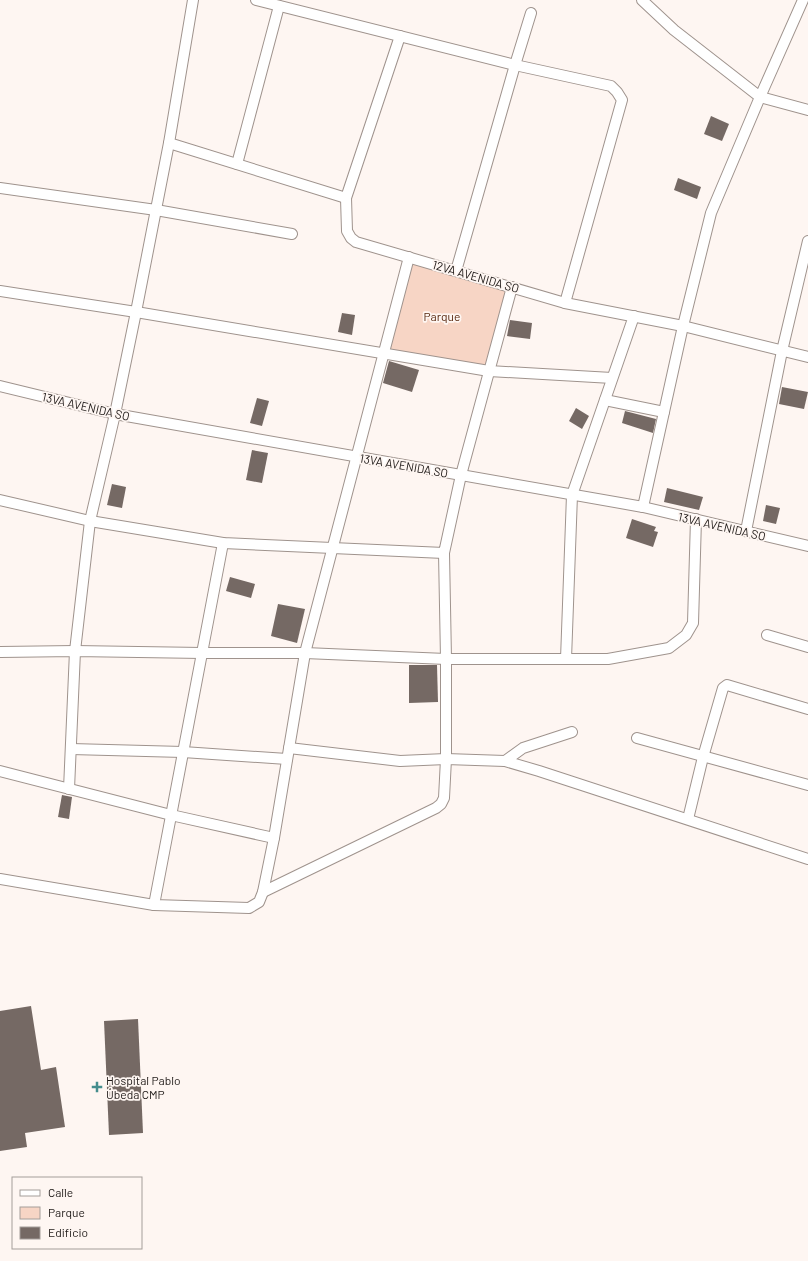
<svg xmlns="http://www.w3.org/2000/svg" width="808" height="1261" font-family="Barlow,sans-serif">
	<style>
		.green { fill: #f7d5c5 }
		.building { fill: #756964 }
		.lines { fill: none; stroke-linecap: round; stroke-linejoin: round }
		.street-casing { stroke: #9f938d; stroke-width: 12 }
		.street { stroke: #fff; stroke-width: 10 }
		.poi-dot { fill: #458d8d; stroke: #fef6f2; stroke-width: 1.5 }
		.labels { text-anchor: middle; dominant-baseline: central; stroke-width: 3.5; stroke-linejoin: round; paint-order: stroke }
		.street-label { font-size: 12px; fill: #1e1917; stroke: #fef6f2 }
		.park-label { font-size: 12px; fill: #58280f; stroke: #fef6f2 }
		.poi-label { font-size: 12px; fill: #1e1917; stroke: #fef6f2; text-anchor: start }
	</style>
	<rect width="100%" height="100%" fill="#fef6f2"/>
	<path class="green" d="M 409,257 L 512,287 L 489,371 L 384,353 Z"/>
	<g class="building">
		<path d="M 711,116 L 729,124 L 722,141 L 704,134 Z"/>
		<path d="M 678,178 L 701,187 L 697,199 L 674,190 Z"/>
		<path d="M 342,313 L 355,315 L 352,335 L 338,332 Z"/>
		<path d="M 510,320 L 532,323 L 530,339 L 507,336 Z"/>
		<path d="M 389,361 L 419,370 L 412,392 L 383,383 Z"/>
		<path d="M 782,387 L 808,392 L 804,409 L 779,404 Z"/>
		<path d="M 257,398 L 269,401 L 262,426 L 250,423 Z"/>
		<path d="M 576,408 L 589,416 L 582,429 L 569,421 Z"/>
		<path d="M 625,411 L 656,419 L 653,433 L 622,423 Z"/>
		<path d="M 252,450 L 268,453 L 262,483 L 246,480 Z"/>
		<path d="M 112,484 L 126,487 L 122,508 L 107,505 Z"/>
		<path d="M 667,488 L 703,497 L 699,510 L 664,502 Z"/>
		<path d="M 766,505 L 780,508 L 776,524 L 763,521 Z"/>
		<path d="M 632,519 L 656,527 L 654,531 L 658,532 L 653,547 L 626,538 Z"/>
		<path d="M 230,577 L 255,584 L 251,598 L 226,591 Z"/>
		<path d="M 278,604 L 305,609 L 297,643 L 271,636 Z"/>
		<path d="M 409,665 L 437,665 L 438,702 L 409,703 Z"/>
		<path d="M 62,795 L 72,797 L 69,819 L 58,817 Z"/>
		<path d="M 31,1006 L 41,1070 L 56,1067 L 65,1127 L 25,1133 L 27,1147 L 0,1151 L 0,1011 Z"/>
		<path d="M 138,1019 L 143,1133 L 109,1135 L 104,1021 Z"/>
	</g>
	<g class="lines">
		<g class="street-casing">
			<g id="street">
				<path d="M 256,0 L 515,65 L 611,86 L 617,92 L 622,100 L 565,303"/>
				<path d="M 642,0 L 674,30 L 760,97 L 808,110"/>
				<path d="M 400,36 L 346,198 L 347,231 L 351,238 L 356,242 L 565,303 L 683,326 L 808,357"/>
				<path d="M 169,143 L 346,198"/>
				<path d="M 237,164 L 279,6"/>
				<path d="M 0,188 L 156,210 L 292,234"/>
				<path d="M 456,271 L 515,65 L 531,13"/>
				<path d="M 0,291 L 136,312 L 489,371 L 612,378"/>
				<path d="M 0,386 L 115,414 L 643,507 L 808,546"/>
				<path d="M 605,400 L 664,412"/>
				<path d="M 0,500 L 90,521 L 223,543 L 444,553 L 461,475 L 512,287"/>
				<path d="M 643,507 L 664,412 L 683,326 L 711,213 L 760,97 L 803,0"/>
				<path d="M 746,531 L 782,351 L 808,241"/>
				<path d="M 767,635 L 808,647"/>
				<path d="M 0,652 L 75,651 L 202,653 L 305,653 L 446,659 L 608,659 L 669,648 L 686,635 L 693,623 L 696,519"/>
				<path d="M 566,659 L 572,495 L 634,316"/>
				<path d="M 637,738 L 808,785"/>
				<path d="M 289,748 L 400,761 L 446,759 L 446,659 L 444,553"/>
				<path d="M 71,749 L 183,752 L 287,759"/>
				<path d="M 505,761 L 523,748 L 572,732"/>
				<path d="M 0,771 L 171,815 L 274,838"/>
				<path d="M 69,789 L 75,651 L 90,521 L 115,414 L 136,312 L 169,143 L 193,0"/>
				<path d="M 688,819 L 703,757 L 723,688 L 727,685 L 808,709"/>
				<path d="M 0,879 L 154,905 L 249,908 L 259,902 L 263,892 L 274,838 L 305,653 L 409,257"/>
				<path d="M 263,892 L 436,808 L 441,804 L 444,798 L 446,759 L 505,761 L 539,771 L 808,859"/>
				<path d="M 154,905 L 223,543"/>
			</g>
		</g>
		<use href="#street" class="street"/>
	</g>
	<path class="poi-dot" d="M95 1081h4v4h4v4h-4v4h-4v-4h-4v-4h4z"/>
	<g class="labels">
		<g class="street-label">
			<text transform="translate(476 276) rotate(16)">12VA AVENIDA SO</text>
			<text transform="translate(86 406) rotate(13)">13VA AVENIDA SO</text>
			<text transform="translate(404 465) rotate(10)">13VA AVENIDA SO</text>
			<text transform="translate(722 526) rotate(13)">13VA AVENIDA SO</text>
		</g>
		<g class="park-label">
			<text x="442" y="316">Parque</text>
		</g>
		<g class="poi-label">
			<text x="106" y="1080">Hospital Pablo<tspan x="106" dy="14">Úbeda CMP</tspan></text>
		</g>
	</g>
	<rect x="12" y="1177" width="130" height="72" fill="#fef6f2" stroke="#a49e9a"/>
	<rect x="20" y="1190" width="20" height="6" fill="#ffffff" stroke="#a49e9a"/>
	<text x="48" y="1197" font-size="12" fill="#1e1917">Calle</text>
	<rect x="20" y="1207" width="20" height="12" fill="#f7d5c5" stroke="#a49e9a"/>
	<text x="48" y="1217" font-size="12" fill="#1e1917">Parque</text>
	<rect x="20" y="1227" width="20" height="12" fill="#756964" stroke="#a49e9a"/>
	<text x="48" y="1237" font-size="12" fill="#1e1917">Edificio</text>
</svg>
